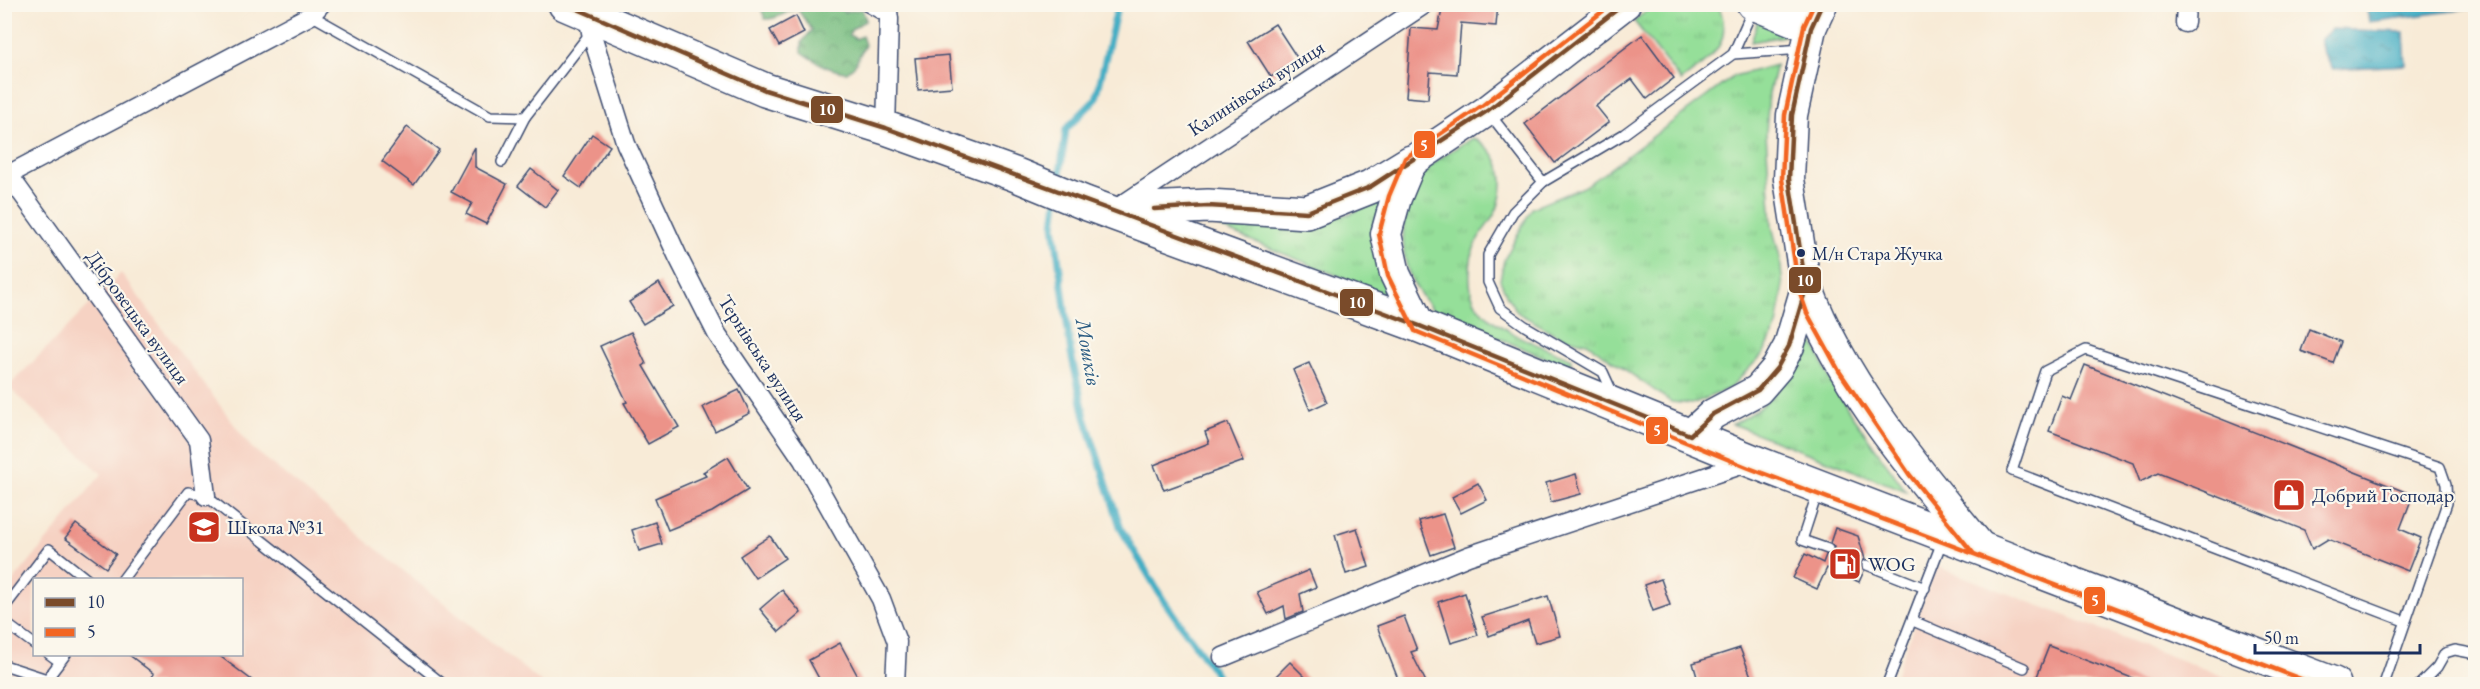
<svg xmlns="http://www.w3.org/2000/svg" width="2480" height="689" font-family="'EB Garamond',serif">
	<style>
		.built { fill: #f6d2c3; fill-rule: evenodd }
		.grass { fill: url(#grass-tufts); stroke: #58877c; stroke-width: 1.5 }
		.forest { fill: url(#forest-crowns); stroke: #4a7670; stroke-width: 1.5 }
		.water { fill: url(#water-ripples); stroke: #306e91; stroke-width: 1.5 }
		.lines { fill: none; stroke-linecap: round; stroke-linejoin: round }
		.stream { stroke: #45aec4; stroke-width: 7 }
		.building { fill: #ec9389 }
		.lane-casing { stroke: #3c4b70; stroke-width: 12 }
		.street-casing { stroke: #3c4b70; stroke-width: 21 }
		.primary-casing { stroke: #3c4b70; stroke-width: 33 }
		.highway-casing { stroke: #3c4b70; stroke-width: 36 }
		.lane { stroke: #fff; stroke-width: 9 }
		.street { stroke: #fff; stroke-width: 18 }
		.primary { stroke: #fff; stroke-width: 30 }
		.highway { stroke: #fff; stroke-width: 33 }
		.bus-1-casing { stroke: #fbf7ec; stroke-width: 9 }
		.bus-2-casing { stroke: #fbf7ec; stroke-width: 9 }
		.bus-1 { stroke: #7a4b2a; stroke-width: 4.5 }
		.bus-2 { stroke: #f26522; stroke-width: 4.5 }
		.bus-dot { fill: #1b2f5e; stroke: #fbf7ec; stroke-width: 2 }
		.labels { text-anchor: middle; dominant-baseline: central; stroke-width: 4.5; stroke-linejoin: round; paint-order: stroke }
		.bus-label { font-size: 18px; fill: #1b2f5e; stroke: #fbf7ec; text-anchor: start }
		.street-label { font-size: 20px; fill: #1b2f5e; stroke: #fbf7ec }
		.poi-label { font-size: 20px; fill: #1b2f5e; stroke: #fbf7ec; text-anchor: start }
		.water-label { font-size: 21px; font-style: italic; fill: #2a5b82; stroke: #fbf7ec }
		.line-badge { stroke: #fbf7ec; stroke-width: 2 }
		.badge-label { font-size: 16px; text-anchor: middle; font-weight: bold; fill: #fff }
	</style>
	<defs>
		<pattern id="grass-tufts" width="24" height="20" patternUnits="userSpaceOnUse" patternTransform="scale(1.5)"><rect width="24" height="20" fill="#95df99"/><path d="M3 7l-1-3M5 7V3M7 7l1-3M15 17l-1-3M17 17v-4M19 17l1-3" fill="none" stroke="#80c086"/></pattern>
		<pattern id="forest-crowns" width="20" height="18" patternUnits="userSpaceOnUse" patternTransform="scale(1.5)"><rect width="20" height="18" fill="#78be81"/><path d="M2 6a3 3 0 1 1 6 0M12 15a3 3 0 1 1 6 0" fill="none" stroke="#629b6d"/></pattern>
		<pattern id="water-ripples" width="26" height="14" patternUnits="userSpaceOnUse" patternTransform="scale(1.5)"><rect width="26" height="14" fill="#45aec4"/><path d="M2 4q2-2 4 0t4 0M15 11q2-2 4 0t4 0" fill="none" stroke="#398ea2"/></pattern>
	</defs>
	<rect width="100%" height="100%" fill="#fbf7ec"/>
	<filter id="ink" filterUnits="userSpaceOnUse"><feTurbulence type="fractalNoise" baseFrequency=".0167" numOctaves="2"/><feDisplacementMap in="SourceGraphic" scale="12" xChannelSelector="R" yChannelSelector="G"/><feConvolveMatrix kernelMatrix="1 2 1 2 8 2 1 2 1" color-interpolation-filters="sRGB"/></filter>
	<filter id="wash" filterUnits="userSpaceOnUse"><feTurbulence type="fractalNoise" baseFrequency=".008" numOctaves="4" result="noise"/><feDisplacementMap in="SourceGraphic" scale="24" xChannelSelector="R" yChannelSelector="G"/><feGaussianBlur stdDeviation="1.35" result="paint"/><feColorMatrix in="noise" values="0 0 0 0 0 0 0 0 0 0 0 0 0 0 0 0 0 1.4 0 .05"/><feComposite in="paint" operator="in"/></filter>
	<g filter="url(#wash)">
		<rect width="100%" height="100%" fill="#f8ebd7"/>
		<g class="built">
			<path d="M 121,273 L 251,447 L 543,684 L 5,684 L 4,592 L 102,474 L 8,387 ZM 34,580 L 242,580 L 242,654 L 34,654 Z"/>
			<path d="M 1936,566 L 2243,684 L 1892,684 Z"/>
		</g>
		<g class="grass">
			<path d="M 1654,5 L 1718,5 C 1736,44 1709,59 1681,81 L 1634,21 Z"/>
			<path d="M 1761,10 L 1784,36 L 1751,42 Z"/>
			<path d="M 1776,65 L 1769,93 L 1766,133 L 1772,226 L 1780,257 L 1783,290 L 1777,326 L 1764,353 L 1730,388 L 1692,404 L 1671,402 L 1587,343 L 1559,336 L 1518,313 L 1507,297 L 1500,280 L 1504,260 L 1532,208 L 1583,187 L 1604,173 L 1734,76 Z"/>
			<path d="M 1473,138 C 1499,150 1507,176 1499,203 C 1496,218 1482,229 1476,243 C 1469,259 1466,290 1477,305 C 1495,331 1543,346 1572,359 L 1570,368 L 1434,311 C 1422,298 1410,281 1406,263 C 1400,238 1404,203 1418,181 C 1430,162 1454,149 1473,138 Z"/>
			<path d="M 1383,195 L 1393,298 L 1220,228 L 1227,217 L 1307,219 L 1351,214 Z"/>
			<path d="M 1808,329 L 1829,378 L 1851,414 L 1906,491 L 1732,424 C 1776,404 1793,373 1808,329 Z"/>
		</g>
		<path class="forest" d="M 834,4 L 844,12 L 862,9 L 866,20 L 852,29 L 849,35 L 856,39 L 862,36 L 865,45 L 854,66 L 847,72 C 829,71 817,62 802,52 L 802,42 L 812,30 L 798,10 C 785,10 779,20 765,19 L 761,8 L 763,5 Z"/>
		<g class="water">
			<path d="M 2475,4 L 2475,8 L 2369,22 L 2366,5 Z"/>
			<path d="M 2331,29 L 2404,32 L 2406,65 L 2333,69 L 2323,53 L 2320,40 Z"/>
		</g>
		<g class="lines">
			<g class="stream">
				<path d="M 1059,181 L 1066,129 L 1096,99 L 1118,4"/>
				<path d="M 1057,201 L 1054,225 L 1071,353 L 1085,417 L 1121,529 L 1164,601 L 1223,684"/>
			</g>
		</g>
		<g id="blocks">
			<g class="building">
				<path d="M 1443,4 L 1498,4 L 1496,26 L 1461,23 L 1457,74 L 1430,72 L 1428,99 L 1406,97 L 1411,28 L 1438,30 Z"/>
				<path d="M 796,16 L 804,33 L 779,46 L 770,30 Z"/>
				<path d="M 1275,24 L 1298,59 L 1271,77 L 1248,41 Z"/>
				<path d="M 1642,35 L 1674,78 L 1647,99 L 1632,79 L 1596,106 L 1609,122 L 1555,163 L 1525,124 Z"/>
				<path d="M 949,55 L 952,87 L 918,90 L 915,58 Z"/>
				<path d="M 407,127 L 439,150 L 414,185 L 382,161 Z"/>
				<path d="M 592,134 L 610,146 L 581,188 L 564,176 Z"/>
				<path d="M 475,147 L 475,167 L 507,184 L 486,224 L 466,214 L 472,203 L 451,192 Z"/>
				<path d="M 531,169 L 558,190 L 545,207 L 518,186 Z"/>
				<path d="M 659,283 L 673,306 L 643,324 L 629,302 Z"/>
				<path d="M 2309,329 L 2341,342 L 2333,363 L 2301,351 Z"/>
				<path d="M 631,332 L 646,364 L 643,366 L 679,427 L 648,444 L 624,403 L 627,402 L 600,346 Z"/>
				<path d="M 1309,363 L 1327,402 L 1310,410 L 1293,370 Z"/>
				<path d="M 2085,365 L 2413,495 L 2400,529 L 2421,538 L 2408,571 L 2328,539 L 2312,549 L 2304,530 L 2158,473 L 2140,482 L 2133,463 L 2049,431 L 2062,396 L 2071,400 Z"/>
				<path d="M 739,390 L 750,413 L 715,431 L 703,407 Z"/>
				<path d="M 1228,423 L 1244,461 L 1164,490 L 1154,465 L 1209,443 L 1205,432 Z"/>
				<path d="M 728,457 L 748,490 L 712,512 L 668,530 L 655,498 L 706,476 L 703,472 Z"/>
				<path d="M 1576,474 L 1581,494 L 1551,502 L 1546,483 Z"/>
				<path d="M 1478,483 L 1487,500 L 1461,513 L 1452,497 Z"/>
				<path d="M 1443,514 L 1454,547 L 1431,555 L 1419,521 Z"/>
				<path d="M 655,522 L 662,544 L 639,551 L 632,530 Z"/>
				<path d="M 76,524 L 116,554 L 106,568 L 65,538 Z"/>
				<path d="M 1357,528 L 1369,567 L 1346,574 L 1335,535 Z"/>
				<path d="M 1835,528 L 1858,536 L 1865,559 L 1861,563 L 1864,571 L 1859,582 L 1827,568 L 1817,589 L 1793,578 L 1805,554 L 1823,563 L 1826,555 L 1833,554 L 1834,547 L 1830,543 Z"/>
				<path d="M 770,536 L 785,558 L 755,578 L 740,556 Z"/>
				<path d="M 1309,570 L 1316,587 L 1300,594 L 1303,612 L 1286,619 L 1284,606 L 1268,614 L 1257,592 Z"/>
				<path d="M 1661,579 L 1670,605 L 1653,611 L 1644,585 Z"/>
				<path d="M 782,590 L 801,613 L 779,632 L 760,609 Z"/>
				<path d="M 1465,593 L 1478,635 L 1451,643 L 1438,602 Z"/>
				<path d="M 1548,596 L 1560,636 L 1535,643 L 1528,621 L 1489,636 L 1482,617 Z"/>
				<path d="M 1404,616 L 1417,650 L 1411,652 L 1427,684 L 1400,684 L 1377,626 Z"/>
				<path d="M 840,643 L 862,684 L 822,684 L 809,660 Z"/>
				<path d="M 2049,646 L 2145,683 L 2145,684 L 2034,684 Z"/>
				<path d="M 1740,648 L 1754,684 L 1699,684 L 1693,663 Z"/>
				<path d="M 128,654 L 217,654 L 257,684 L 147,684 L 154,674 Z"/>
				<path d="M 1290,662 L 1312,684 L 1268,684 Z"/>
			</g>
		</g>
	</g>
	<g filter="url(#ink)">
		<use href="#blocks" fill-opacity="0" stroke="#3c4b70" stroke-width="1.5"/>
		<g class="lines">
			<g class="lane-casing">
				<g id="lane">
					<path d="M 862,4 L 889,19"/>
					<path d="M 311,15 L 490,116 L 525,117"/>
					<path d="M 1733,54 L 1753,9"/>
					<path d="M 1489,113 L 1543,182"/>
					<path d="M 502,162 L 525,117 L 591,32"/>
					<path d="M 1614,396 L 1603,372 L 1525,326 L 1500,308 L 1488,282 L 1488,255 L 1513,212 L 1543,182 L 1624,134 L 1733,54 L 1803,49"/>
					<path d="M 1818,491 L 1802,540 L 1828,549"/>
					<path d="M 1867,565 L 1925,588"/>
					<path d="M 122,580 L 188,492 L 206,496 L 443,684"/>
					<path d="M 4,608 L 49,549 L 88,580"/>
					<path d="M 1913,621 L 2024,668"/>
					<path d="M 4,622 L 34,644"/>
					<path d="M 49,654 L 60,662"/>
					<path d="M 4,665 L 47,679"/>
					<path d="M 44,683 L 66,654"/>
					<path d="M 1887,684 L 1943,539"/>
					<path d="M 2384,684 L 2447,503 L 2446,484 L 2440,467 L 2086,350 L 2045,371 L 2012,471 L 2404,621"/>
					<path d="M 2420,684 L 2437,667 L 2445,653 L 2455,650 L 2476,654"/>
				</g>
			</g>
			<g class="street-casing">
				<g id="street">
					<path d="M 588,14 L 591,32 L 626,144 L 678,257 L 717,334 L 803,460 L 881,599 L 897,642 L 895,684"/>
					<path d="M 2185,23 L 2186,4"/>
					<path d="M 886,128 L 889,19 L 887,4"/>
					<path d="M 8,174 L 199,440 L 206,496"/>
					<path d="M 4,177 L 311,15 L 321,4"/>
					<path d="M 1119,207 L 1425,4"/>
					<path d="M 1223,657 L 1468,556 L 1750,462"/>
				</g>
			</g>
			<g class="primary-casing">
				<g id="primary">
					<path d="M 1752,4 L 1811,28"/>
					<path d="M 1420,326 L 1395,274 L 1386,234 L 1396,198 L 1411,162 L 1487,111 L 1625,4"/>
					<path d="M 1690,435 L 1713,414 L 1758,390 L 1777,368 L 1789,346 L 1806,288 L 1789,179 L 1792,115 L 1811,28 L 1822,4"/>
				</g>
			</g>
			<g class="highway-casing">
				<g id="highway">
					<path d="M 565,4 L 765,90 L 886,128 L 1014,174 L 1085,203 L 1420,326 L 1752,461 L 2334,684"/>
					<path d="M 1128,210 L 1208,206 L 1307,212 L 1370,187 L 1411,162"/>
					<path d="M 1806,288 C 1842,384 1913,467 1978,546"/>
				</g>
			</g>
			<use href="#lane" class="lane"/>
			<use href="#street" class="street"/>
			<use href="#primary" class="primary"/>
			<use href="#highway" class="highway"/>
			<g class="bus-1-casing">
				<g id="bus-1">
					<path d="M 566,4 L 765,90 L 886,128 L 1113,211 L 1420,326 L 1690,435 L 1713,414 L 1758,390 L 1777,368 L 1789,346 L 1806,288 L 1789,179 L 1792,115 L 1811,28 L 1822,4"/>
					<path d="M 1154,209 L 1208,206 L 1307,212 L 1370,187 L 1487,111 L 1624,4"/>
				</g>
			</g>
			<g class="bus-2-casing">
				<g id="bus-2">
					<path d="M 1612,4 L 1483,105 L 1405,158 L 1389,196 L 1379,234 L 1388,276 L 1415,331 L 1749,468 L 2314,684"/>
					<path d="M 1814,4 L 1804,26 L 1785,115 L 1782,179 L 1799,290 L 1807,313 L 1839,371 L 1909,474 L 1973,553"/>
				</g>
			</g>
			<use href="#bus-1" class="bus-1"/>
			<use href="#bus-2" class="bus-2"/>
		</g>
	</g>
	<defs>
		<g id="shop-square" transform="scale(1.725)"><rect x="-9" y="-9" width="18" height="18" rx="4" fill="#c8321e" stroke="#fbf7ec"/><path d="M-5-2.5h2.3a2.7 3.5 0 0 1 5.4 0H5L5.5 6h-11ZM-1.5-2.5h3a1.5 2.3 0 0 0-3 0Z" fill="#fff"/></g>
		<g id="school-square" transform="scale(1.725)"><rect x="-9" y="-9" width="18" height="18" rx="4" fill="#c8321e" stroke="#fbf7ec"/><path d="M0-5L7-2L0 1L-7-2ZM-4 1L0 2.5L4 1V4Q0 6-4 4Z" fill="#fff"/></g>
		<g id="fuel-square" transform="scale(1.725)"><rect x="-9" y="-9" width="18" height="18" rx="4" fill="#c8321e" stroke="#fbf7ec"/><path d="M-5.5-6h7V0h2V4h1.3V-2.5L3-4.5l.8-.8L6-3V5H2.5V1h-1V6h-7ZM-4.2-4.7v3.2H.2V-4.7Z" fill="#fff"/></g>
	</defs>
	<g fill-rule="evenodd">
		<use href="#shop-square" x="2289" y="495"/>
		<use href="#school-square" x="204" y="527"/>
		<use href="#fuel-square" x="1845" y="564"/>
	</g>
	<circle class="bus-dot" cx="1801" cy="253" r="5"/>
	<g class="labels">
		<g class="bus-label">
			<text x="1812" y="253">М/н Стара Жучка</text>
		</g>
		<g class="street-label">
			<text transform="translate(1256 88) rotate(-33)">Калинівська вулиця</text>
			<text transform="translate(138 317) rotate(54)">Дібровецька вулиця</text>
			<text transform="translate(763 358) rotate(57)">Тернівська вулиця</text>
		</g>
		<g class="poi-label">
			<text x="2312" y="495">Добрий Господар</text>
			<text x="227" y="527">Школа №31</text>
			<text x="1868" y="564">WOG</text>
		</g>
		<g class="water-label">
			<text transform="translate(1089 352) rotate(80)">Мошків</text>
		</g>
	</g>
	<g class="line-badge">
		<rect x="810" y="95" width="34" height="29" rx="6" fill="#7a4b2a"/>
		<rect x="1413" y="130" width="23" height="29" rx="6" fill="#f26522"/>
		<rect x="1788" y="266" width="34" height="28" rx="6" fill="#7a4b2a"/>
		<rect x="1339" y="288" width="35" height="29" rx="6" fill="#7a4b2a"/>
		<rect x="1645" y="416" width="24" height="29" rx="6" fill="#f26522"/>
		<rect x="2083" y="586" width="23" height="29" rx="6" fill="#f26522"/>
	</g>
	<g class="badge-label">
		<text x="827" y="115">10</text>
		<text x="1424" y="151">5</text>
		<text x="1805" y="286">10</text>
		<text x="1357" y="308">10</text>
		<text x="1657" y="436">5</text>
		<text x="2095" y="606">5</text>
	</g>
	<rect width="2480" height="689" fill="none" stroke="#fbf7ec" stroke-width="24"/>
	<rect x="33" y="578" width="210" height="78" fill="#fbf7ec" stroke="#a1a7b3" stroke-width="1.5"/>
	<rect x="45" y="598" width="30" height="9" fill="#7a4b2a" stroke="#a1a7b3" stroke-width="1.5"/>
	<text x="87" y="608" font-size="18" fill="#1b2f5e">10</text>
	<rect x="45" y="628" width="30" height="9" fill="#f26522" stroke="#a1a7b3" stroke-width="1.5"/>
	<text x="87" y="638" font-size="18" fill="#1b2f5e">5</text>
	<path d="M2255 644v9h165v-9" fill="none" stroke="#1b2f5e" stroke-width="3"/>
	<text x="2264" y="644" font-size="18" fill="#1b2f5e" stroke="#fbf7ec" stroke-width="4.5" paint-order="stroke">50 m</text>
</svg>
